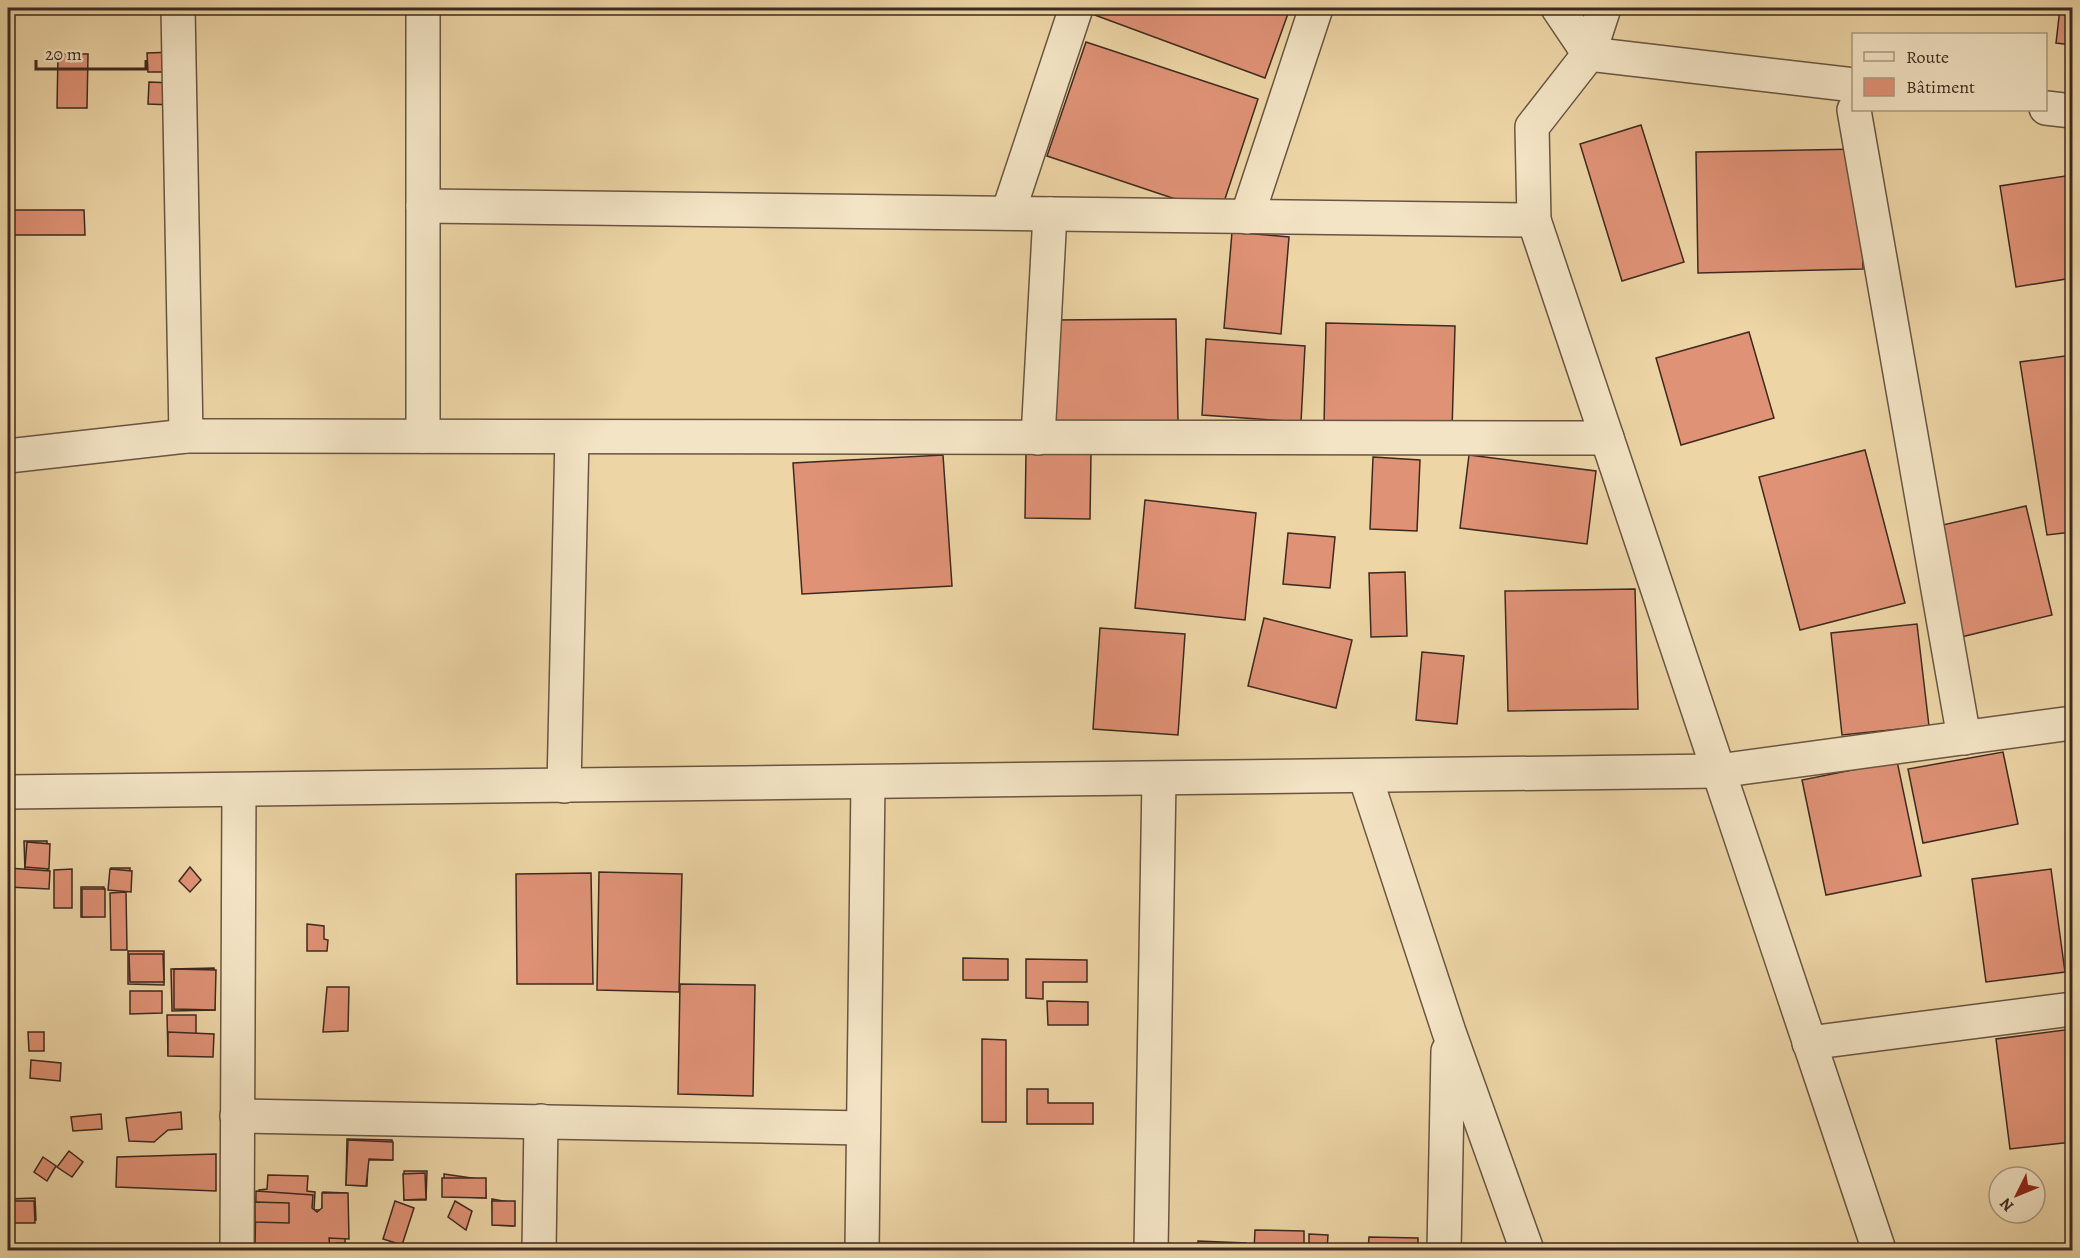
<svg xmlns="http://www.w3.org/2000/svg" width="2080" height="1258" font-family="Alegreya,serif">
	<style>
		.building { fill: #e09276; stroke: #3d2a1f; stroke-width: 1.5 }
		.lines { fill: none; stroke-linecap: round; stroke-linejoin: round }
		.minor-casing { stroke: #695541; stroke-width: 36 }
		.minor { stroke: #f3e4c5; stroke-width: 33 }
	</style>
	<rect width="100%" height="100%" fill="#edd5a6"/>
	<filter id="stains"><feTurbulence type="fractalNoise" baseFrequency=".00333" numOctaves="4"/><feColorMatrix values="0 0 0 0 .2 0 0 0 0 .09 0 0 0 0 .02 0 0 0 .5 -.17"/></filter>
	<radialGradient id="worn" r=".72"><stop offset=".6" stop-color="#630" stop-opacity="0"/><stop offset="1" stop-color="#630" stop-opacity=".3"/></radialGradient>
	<g class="building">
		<path d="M 1094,8 L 1290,8 L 1265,78 L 1092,14 Z"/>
		<path d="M 2060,8 L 2072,8 L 2072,45 L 2056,43 Z"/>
		<path d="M 1086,42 L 1258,99 L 1220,214 L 1047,156 Z"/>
		<path d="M 173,52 L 174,72 L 148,72 L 147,53 Z"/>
		<path d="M 58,54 L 88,54 L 87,108 L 57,108 Z"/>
		<path d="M 149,82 L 173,83 L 172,105 L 148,104 Z"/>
		<path d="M 1641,125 L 1684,262 L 1622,281 L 1580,144 Z"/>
		<path d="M 1860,149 L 1863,269 L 1698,273 L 1696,152 Z"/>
		<path d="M 2072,175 L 2072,278 L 2016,287 L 2000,186 Z"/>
		<path d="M 8,210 L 84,210 L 85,235 L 8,235 Z"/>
		<path d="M 1232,232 L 1289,237 L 1281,334 L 1224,328 Z"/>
		<path d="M 1176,319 L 1178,421 L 1053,422 L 1052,320 Z"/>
		<path d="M 1326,323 L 1455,326 L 1452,430 L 1324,427 Z"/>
		<path d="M 1749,332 L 1774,418 L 1681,445 L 1656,358 Z"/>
		<path d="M 1206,339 L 1305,346 L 1301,422 L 1202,415 Z"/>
		<path d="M 2072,355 L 2072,532 L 2047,535 L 2020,362 Z"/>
		<path d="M 1865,450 L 1905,603 L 1800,630 L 1759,477 Z"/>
		<path d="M 1026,452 L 1091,453 L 1090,519 L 1025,518 Z"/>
		<path d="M 943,455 L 952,586 L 802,594 L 793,463 Z"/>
		<path d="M 1469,455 L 1596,471 L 1587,544 L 1460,528 Z"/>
		<path d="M 1373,457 L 1420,460 L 1417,531 L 1370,529 Z"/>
		<path d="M 1145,500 L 1256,513 L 1245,620 L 1135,608 Z"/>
		<path d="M 2026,506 L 2052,615 L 1961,637 L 1934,527 Z"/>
		<path d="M 1288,533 L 1335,537 L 1330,588 L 1283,584 Z"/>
		<path d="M 1405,572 L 1407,636 L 1371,637 L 1369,573 Z"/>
		<path d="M 1635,589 L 1638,709 L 1508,711 L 1505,591 Z"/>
		<path d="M 1264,618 L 1352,640 L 1336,708 L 1248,686 Z"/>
		<path d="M 1917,624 L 1929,726 L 1842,735 L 1831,633 Z"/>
		<path d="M 1100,628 L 1185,634 L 1178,735 L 1093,729 Z"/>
		<path d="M 1422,652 L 1464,656 L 1457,724 L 1416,720 Z"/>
		<path d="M 2003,752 L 2018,824 L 1923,843 L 1908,769 Z"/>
		<path d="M 1897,761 L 1921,876 L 1826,895 L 1802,780 Z"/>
		<path d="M 24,841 L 47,841 L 48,887 L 8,887 L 8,871 L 25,871 Z"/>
		<path d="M 27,842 L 50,844 L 49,869 L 25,867 Z"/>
		<path d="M 190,867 L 201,880 L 190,892 L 179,881 Z"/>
		<path d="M 8,868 L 50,871 L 49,889 L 8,887 Z"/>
		<rect x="111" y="868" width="19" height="21"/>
		<path d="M 72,869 L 72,908 L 54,908 L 54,870 Z"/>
		<path d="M 110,869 L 132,871 L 131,892 L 108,890 Z"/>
		<path d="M 2051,869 L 2065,972 L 1986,982 L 1972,879 Z"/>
		<path d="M 599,872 L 682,874 L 679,992 L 597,990 Z"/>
		<path d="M 591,873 L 593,984 L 517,984 L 516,874 Z"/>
		<path d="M 81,887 L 104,887 L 104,916 L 81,917 Z"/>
		<rect x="82" y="889" width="23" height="28"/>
		<path d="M 126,892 L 127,950 L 111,950 L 110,893 Z"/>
		<path d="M 307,924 L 324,926 L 324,939 L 328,940 L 327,951 L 307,951 Z"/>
		<path d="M 128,951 L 164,951 L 164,985 L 128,984 Z"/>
		<path d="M 129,954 L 163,954 L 164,982 L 130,982 Z"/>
		<path d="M 963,958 L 1008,959 L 1008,980 L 963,980 Z"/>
		<path d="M 1026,959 L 1087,960 L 1087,982 L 1043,982 L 1043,999 L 1026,998 Z"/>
		<path d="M 214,968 L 215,1010 L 172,1011 L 171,969 Z"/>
		<path d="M 174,969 L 216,970 L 215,1010 L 174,1009 Z"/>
		<path d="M 680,984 L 755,985 L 753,1096 L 678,1094 Z"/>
		<path d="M 327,987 L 349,987 L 348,1031 L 323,1032 Z"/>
		<path d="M 130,991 L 162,991 L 162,1013 L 130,1014 Z"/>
		<path d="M 1047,1001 L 1088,1002 L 1088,1025 L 1048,1025 Z"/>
		<path d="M 167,1015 L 196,1015 L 196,1034 L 212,1035 L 212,1055 L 168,1055 Z"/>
		<path d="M 2072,1029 L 2072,1142 L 2010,1149 L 1996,1039 Z"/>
		<path d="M 28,1032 L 44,1032 L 44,1051 L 29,1051 Z"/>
		<path d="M 168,1032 L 214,1034 L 213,1057 L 168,1056 Z"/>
		<path d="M 982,1039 L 1006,1040 L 1006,1122 L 982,1122 Z"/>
		<path d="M 31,1060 L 61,1063 L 60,1081 L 30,1078 Z"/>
		<path d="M 1027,1089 L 1048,1089 L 1048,1103 L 1093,1103 L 1093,1124 L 1027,1124 Z"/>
		<path d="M 181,1112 L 182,1129 L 168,1130 L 154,1142 L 129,1141 L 126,1118 Z"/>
		<path d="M 101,1114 L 102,1129 L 73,1131 L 71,1117 Z"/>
		<path d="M 347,1139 L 392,1140 L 392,1160 L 368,1160 L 367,1186 L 346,1185 Z"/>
		<path d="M 348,1140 L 393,1142 L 393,1160 L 369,1159 L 366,1186 L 346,1185 Z"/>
		<path d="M 69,1151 L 83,1162 L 72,1177 L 57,1167 Z"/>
		<path d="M 216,1154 L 216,1191 L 116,1187 L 117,1157 Z"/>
		<path d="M 43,1157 L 56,1166 L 47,1181 L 34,1172 Z"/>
		<path d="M 404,1171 L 427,1171 L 426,1200 L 404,1200 Z"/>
		<path d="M 425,1173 L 426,1199 L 404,1200 L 403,1174 Z"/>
		<path d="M 444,1174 L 485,1180 L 486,1198 L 445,1196 Z"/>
		<path d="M 268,1175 L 308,1176 L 307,1191 L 315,1192 L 314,1210 L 322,1210 L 323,1192 L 346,1193 L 345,1243 L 336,1243 L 336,1250 L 259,1250 L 259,1190 L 267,1189 Z"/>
		<path d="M 442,1178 L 486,1178 L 486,1198 L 442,1197 Z"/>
		<path d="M 256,1191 L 313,1195 L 312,1208 L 317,1212 L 322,1208 L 322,1193 L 348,1193 L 349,1239 L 329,1238 L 330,1250 L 255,1249 Z"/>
		<path d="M 35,1198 L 36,1220 L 8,1222 L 8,1199 Z"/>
		<path d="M 492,1199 L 514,1203 L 513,1226 L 493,1225 Z"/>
		<path d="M 8,1201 L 34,1201 L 35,1223 L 8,1223 Z"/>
		<path d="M 395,1201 L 414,1208 L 402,1245 L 383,1239 Z"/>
		<path d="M 455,1201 L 472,1211 L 466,1230 L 448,1217 Z"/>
		<path d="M 492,1201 L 515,1201 L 515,1226 L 492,1225 Z"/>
		<path d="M 255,1202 L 289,1203 L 289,1223 L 255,1222 Z"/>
		<path d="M 1255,1230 L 1304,1231 L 1304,1250 L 1254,1250 Z"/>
		<path d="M 1309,1234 L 1328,1235 L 1327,1250 L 1309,1250 Z"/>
		<path d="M 1369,1237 L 1418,1238 L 1418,1250 L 1368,1250 Z"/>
		<path d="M 1198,1241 L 1246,1243 L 1246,1250 L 1198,1250 Z"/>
		<path d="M 1339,1245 L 1360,1246 L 1360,1250 L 1339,1250 Z"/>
	</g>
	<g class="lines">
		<g class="minor-casing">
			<g id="minor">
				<path d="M 178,8 L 186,436"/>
				<path d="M 423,8 L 423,436"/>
				<path d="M 1558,8 L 1589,54 L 1854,85"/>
				<path d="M 1604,8 L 1589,54 L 1532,127 L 1534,220 L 1879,1250"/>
				<path d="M 2046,108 L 2072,111"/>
				<path d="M 1854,110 L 1964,738"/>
				<path d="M 423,206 L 1534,220"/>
				<path d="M 1008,213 L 1076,8"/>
				<path d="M 1247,217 L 1316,8"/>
				<path d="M 1038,438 L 1050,214"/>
				<path d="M 8,456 L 186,436 L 1607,438"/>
				<path d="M 1365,776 L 1449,1032 L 1527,1250"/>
				<path d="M 564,786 L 572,437"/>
				<path d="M 8,792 L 1718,771 L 2072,723"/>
				<path d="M 1809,1043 L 2072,1009"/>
				<path d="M 237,1116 L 863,1128"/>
				<path d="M 237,1250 L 239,790"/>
				<path d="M 539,1250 L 541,1121"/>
				<path d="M 862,1250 L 868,782"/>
				<path d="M 1151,1250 L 1159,779"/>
				<path d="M 1444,1250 L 1448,1051"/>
			</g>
		</g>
		<use href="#minor" class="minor"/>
	</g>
	<rect width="2080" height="1258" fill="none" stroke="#edd5a6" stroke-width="30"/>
	<rect x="9" y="9" width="2062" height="1240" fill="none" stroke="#3d2a1f" stroke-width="3"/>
	<rect x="15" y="15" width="2050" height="1228" fill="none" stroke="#3d2a1f" stroke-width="1.5"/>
	<rect x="1852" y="33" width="195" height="78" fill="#f3e4c5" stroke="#aa9a83" stroke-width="1.5"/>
	<rect x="1864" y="52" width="30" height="9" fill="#f3e4c5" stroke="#aa9a83" stroke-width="1.5"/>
	<text x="1906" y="63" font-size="18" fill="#3d2a1f">Route</text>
	<rect x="1864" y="78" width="30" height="18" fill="#e09276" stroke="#aa9a83" stroke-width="1.5"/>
	<text x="1906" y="93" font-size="18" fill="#3d2a1f">Bâtiment</text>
	<g transform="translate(2017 1195) rotate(227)"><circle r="28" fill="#f3e4c5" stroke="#aa9a83" stroke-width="1.5"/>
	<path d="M0-4.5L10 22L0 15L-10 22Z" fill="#8f2418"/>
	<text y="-9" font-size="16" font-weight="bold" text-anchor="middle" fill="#3d2a1f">N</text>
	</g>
	<path d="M36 60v9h110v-9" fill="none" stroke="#3d2a1f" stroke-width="3"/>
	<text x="45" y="60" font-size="18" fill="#3d2a1f" stroke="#f3e4c5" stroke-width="4.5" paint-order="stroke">20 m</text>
	<rect width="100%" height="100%" filter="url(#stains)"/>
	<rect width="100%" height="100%" fill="url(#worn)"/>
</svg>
